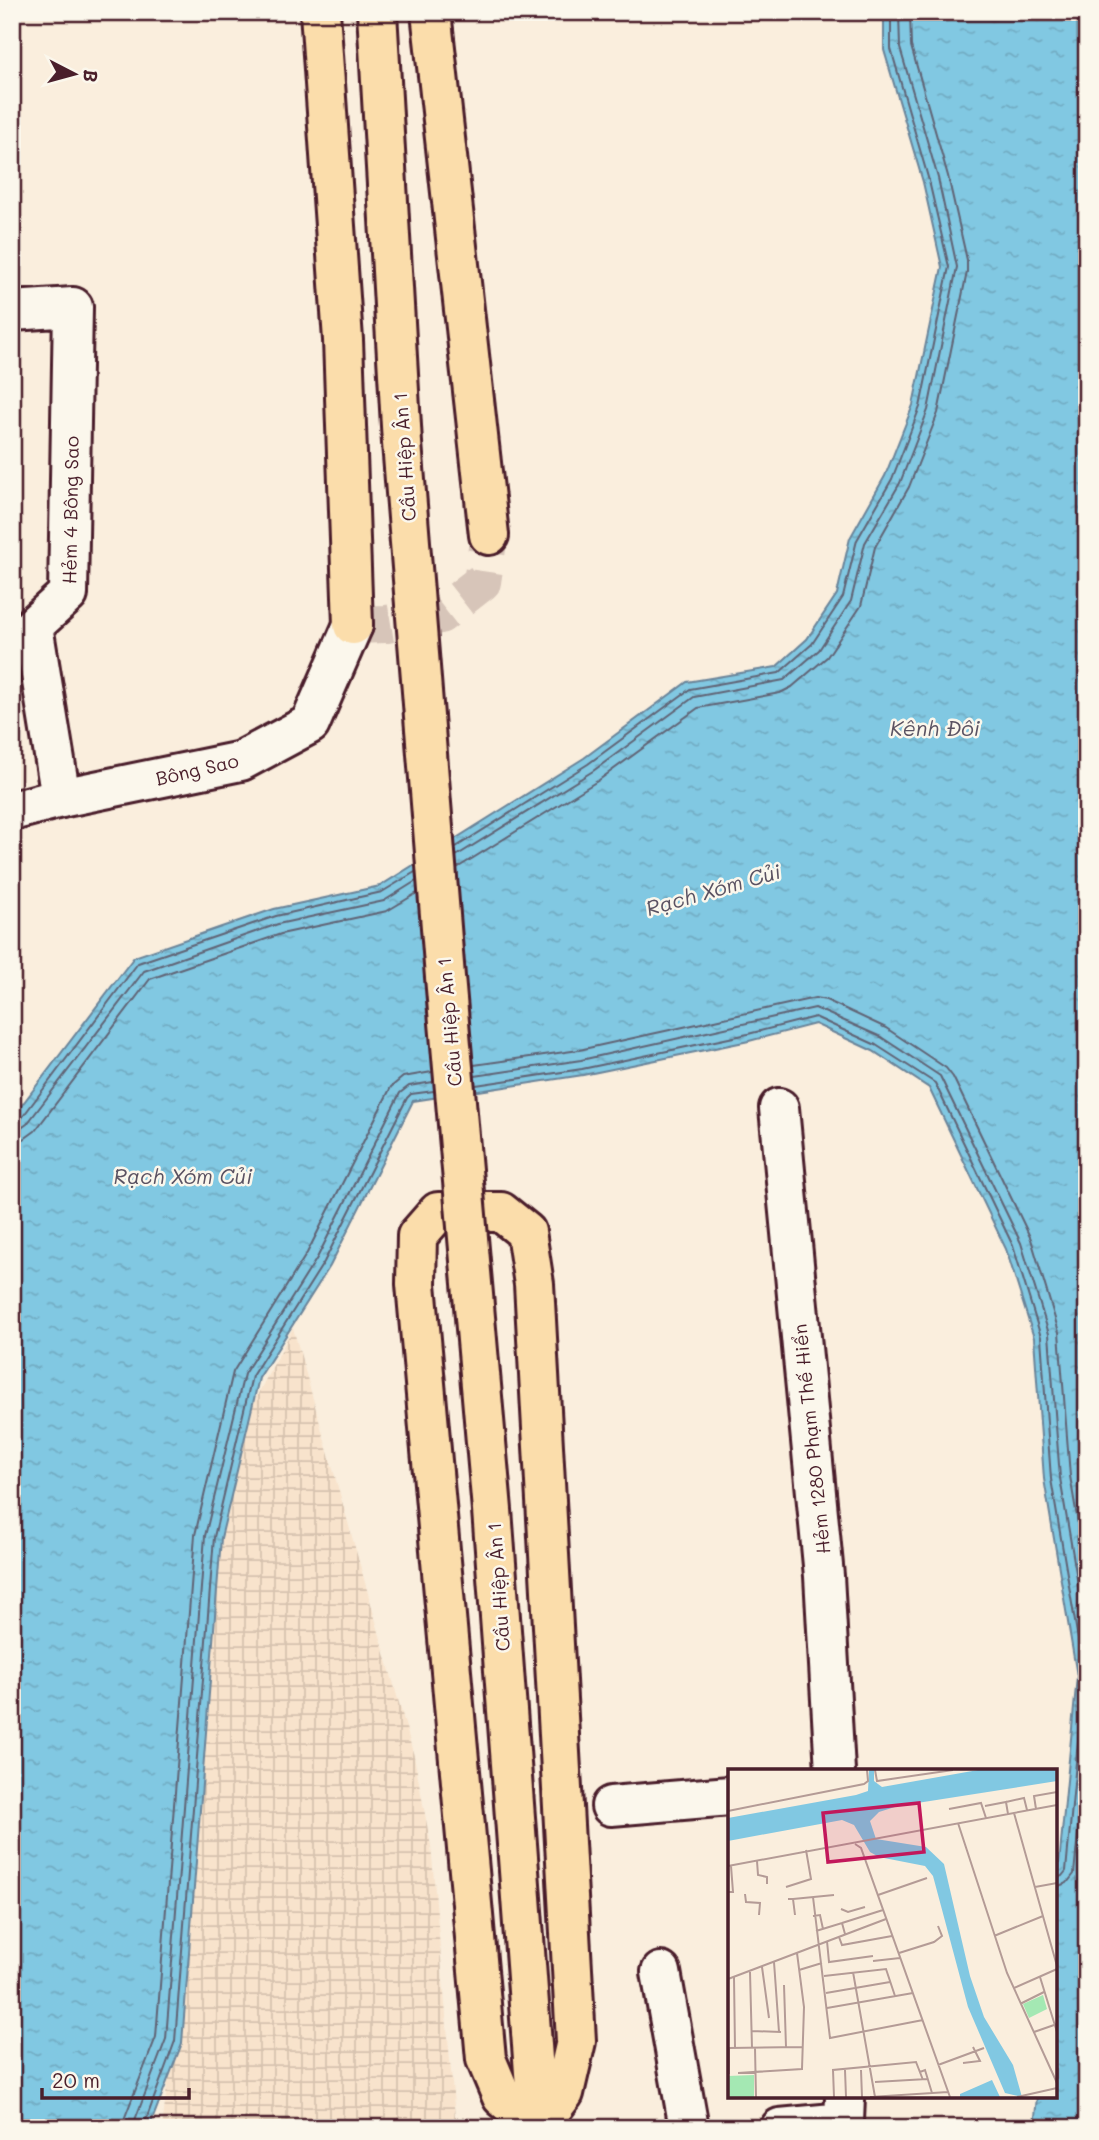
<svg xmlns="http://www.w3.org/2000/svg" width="1099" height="2140" font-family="Mali,sans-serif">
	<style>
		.industrial { fill: url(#industrial-grid) }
		.water { fill: url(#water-ripples); stroke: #6b8499; stroke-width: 2 }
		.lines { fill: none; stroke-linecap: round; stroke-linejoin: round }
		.shore { stroke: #606374; stroke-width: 2 }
		.major-tunnel { stroke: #d7c5b9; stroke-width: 38; stroke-dasharray: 38 19; stroke-linecap: butt }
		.minor-casing { stroke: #4a1f2b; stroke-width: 44 }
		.major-casing { stroke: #4a1f2b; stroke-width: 44 }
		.minor { stroke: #fbf7ec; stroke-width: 38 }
		.major { stroke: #fbddab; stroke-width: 38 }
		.major-bridge-casing { stroke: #4a1f2b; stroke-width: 44; stroke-linecap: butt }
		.major-bridge { stroke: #fbddab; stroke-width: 38 }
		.labels { text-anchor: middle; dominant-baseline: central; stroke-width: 5; stroke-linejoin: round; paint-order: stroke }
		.street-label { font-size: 19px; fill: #4a1f2b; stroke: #fbf7ec }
		.water-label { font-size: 21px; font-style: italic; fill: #5a5262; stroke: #fbf7ec }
		.inset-road { fill: none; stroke: #b49b96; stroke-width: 2 }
		.view { fill: #c2185b; fill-opacity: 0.15; stroke: #c2185b; stroke-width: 3.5 }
		.inset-edge { fill: none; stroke: #4a1f2b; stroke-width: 3.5 }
	</style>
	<defs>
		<pattern id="industrial-grid" width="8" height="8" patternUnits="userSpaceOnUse" patternTransform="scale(1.75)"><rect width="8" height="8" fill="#f8e3cc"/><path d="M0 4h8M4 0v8" fill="none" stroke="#d6c2af"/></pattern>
		<pattern id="water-ripples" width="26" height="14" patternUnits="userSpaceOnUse" patternTransform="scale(1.75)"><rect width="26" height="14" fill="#81c8e2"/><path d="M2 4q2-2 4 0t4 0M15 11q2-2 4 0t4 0" fill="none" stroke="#71abc2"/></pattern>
	</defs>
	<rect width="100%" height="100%" fill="#faeedd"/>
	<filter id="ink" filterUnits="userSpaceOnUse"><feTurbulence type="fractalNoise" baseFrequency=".0143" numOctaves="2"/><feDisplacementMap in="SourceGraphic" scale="14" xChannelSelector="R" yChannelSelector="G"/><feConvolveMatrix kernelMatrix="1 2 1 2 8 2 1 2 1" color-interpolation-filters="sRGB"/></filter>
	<g filter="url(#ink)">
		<path class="industrial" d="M 293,1328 L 414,1756 L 431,1846 L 456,2128 L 162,2128 L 177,2006 L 187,1527 Z"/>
		<path class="water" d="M 884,12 L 1087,12 L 1087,2128 L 1034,2128 L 1037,2096 L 1055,2096 L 1055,1906 L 1077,1676 L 1044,1479 L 1034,1338 L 1006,1249 L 929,1088 L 873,1051 L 815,1024 L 749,1041 L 583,1075 L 413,1101 L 330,1266 L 259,1378 L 221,1538 L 182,2043 L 149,2128 L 12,2128 L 12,1118 L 134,957 L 274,909 L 380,886 L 584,758 L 687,682 L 776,667 L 807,639 L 837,594 L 850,538 L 885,476 L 913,405 L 942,267 L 923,182 L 884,50 Z"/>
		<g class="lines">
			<g class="shore">
				<path d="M 456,847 L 588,764 L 690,689 L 779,673 L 812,644 L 843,597 L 857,540 L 892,479 L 920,407 L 949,267 L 929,181 L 891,49 L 891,12"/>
				<path d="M 456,856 L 593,771 L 694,697 L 784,680 L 819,650 L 851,601 L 865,543 L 900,483 L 928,410 L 957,267 L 938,178 L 900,48 L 899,12"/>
				<path d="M 457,868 L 599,780 L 698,708 L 780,693 L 792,687 L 827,657 L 861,606 L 875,547 L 909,487 L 938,413 L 967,272 L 967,260 L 948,176 L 911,46 L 910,12"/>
				<path d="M 474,1065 L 579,1050 L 815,998 L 826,1000 L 886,1028 L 946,1068 L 953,1077 L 1031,1239 L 1059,1332 L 1070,1476 L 1087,1575"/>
				<path d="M 475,1076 L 581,1060 L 815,1008 L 881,1037 L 940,1076 L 1021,1243 L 1049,1334 L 1060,1478 L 1087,1638"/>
				<path d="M 476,1085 L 582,1069 L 748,1034 L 815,1017 L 876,1045 L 935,1083 L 1013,1246 L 1041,1337 L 1051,1479 L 1084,1675 L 1066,1871 L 1062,1876 L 1055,1878"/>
				<path d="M 12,1122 L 21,1119 L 138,963 L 276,916 L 382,892 L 415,872"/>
				<path d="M 12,1130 L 20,1129 L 27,1124 L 144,971 L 278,924 L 384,901 L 416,881"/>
				<path d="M 12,1141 L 24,1139 L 35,1131 L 150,979 L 281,934 L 387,911 L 417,893"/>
				<path d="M 1055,1887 L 1067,1883 L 1074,1874 L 1087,1741"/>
				<path d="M 123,2128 L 125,2117 L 156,2037 L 195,1535 L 233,1372 L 307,1253 L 391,1087 L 403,1077 L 432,1072"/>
				<path d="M 134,2128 L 135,2120 L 166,2039 L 205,1536 L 244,1374 L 317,1258 L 400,1093 L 409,1086 L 433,1082"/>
				<path d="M 143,2128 L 175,2041 L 214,1537 L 252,1376 L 324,1262 L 407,1098 L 411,1094 L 434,1091"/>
			</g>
			<path class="major-tunnel" d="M 353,625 L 387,624 L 440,615 L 482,582 L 489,535"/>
			<g class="minor-casing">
				<g id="minor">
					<path d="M 12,311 L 73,307 L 68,594 L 33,626 L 61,798"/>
					<path d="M 12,811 L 61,798 L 241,761 L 310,724 L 353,625"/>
					<path d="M 779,1108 L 824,1576 L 835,1771"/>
					<path d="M 611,1806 L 730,1796"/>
					<path d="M 661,1972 L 689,2128"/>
					<path d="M 780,2128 L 844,2122 L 845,2096"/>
				</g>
			</g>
			<g class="major-casing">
				<g id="major">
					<path d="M 320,12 L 343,340 L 353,625"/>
					<path d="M 431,12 L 489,535"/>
					<path d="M 438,1212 L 501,1212 L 526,1232 L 534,1284 L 576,2041 L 564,2093 L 538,2127 L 502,2097 L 486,2059 L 416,1284 L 417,1236 Z"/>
					<path d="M 531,2031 L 538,2128"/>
				</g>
			</g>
			<use href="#minor" class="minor"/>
			<use href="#major" class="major"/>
			<g class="major-bridge-casing">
				<path id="major-bridge" d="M 377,12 L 402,443 L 445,977 L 492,1510 L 531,2031"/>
			</g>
			<use href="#major-bridge" class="major-bridge"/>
		</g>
	</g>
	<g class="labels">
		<g class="street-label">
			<text transform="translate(404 457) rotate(-94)">Cầu Hiệp Ân 1</text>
			<text transform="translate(70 510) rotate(-89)">Hẻm 4 Bông Sao</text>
			<text transform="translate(197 769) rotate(-13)">Bông Sao</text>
			<text transform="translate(449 1022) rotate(-95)">Cầu Hiệp Ân 1</text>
			<text transform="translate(811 1439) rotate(-96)">Hẻm 1280 Phạm Thế Hiển</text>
			<text transform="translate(498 1587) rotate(-94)">Cầu Hiệp Ân 1</text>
		</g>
		<g class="water-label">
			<text x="935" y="727">Kênh Đôi</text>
			<text transform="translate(713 889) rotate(-16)">Rạch Xóm Củi</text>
			<text x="183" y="1175">Rạch Xóm Củi</text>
		</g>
	</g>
	<g transform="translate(728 1769)">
		<rect width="329" height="329" fill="#faeedd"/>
		<path d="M 315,226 L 319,240 L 301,249 L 295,235 ZM 26,306 L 26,328 L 0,328 L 0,307 Z" fill="#a4e8b3"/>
		<path d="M 141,1 L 146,1 L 146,12 L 154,18 L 250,1 L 329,1 L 329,12 L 170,37 L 151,43 L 142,52 L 148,70 L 198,78 L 216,95 L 242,207 L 256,248 L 285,296 L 294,328 L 277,324 L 240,238 L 205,107 L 197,97 L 151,88 L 142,83 L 126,56 L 114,51 L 0,72 L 0,49 L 128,26 L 140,22 ZM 264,311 L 272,328 L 232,328 L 232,325 Z" fill="#81c8e2"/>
		<path class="inset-road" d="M 147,1 L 149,12 L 225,1M 278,33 L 296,29 L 299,41M 257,37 L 278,33 L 280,45M 221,40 L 253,34 L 258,49M 308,40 L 306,27 L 329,23M 0,42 L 136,15 L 140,12 L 139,1M 286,44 L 329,197M 230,54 L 279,204 L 329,314M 127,75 L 133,79 L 222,328M 29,92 L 30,106 L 39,108 L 39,115M 0,97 L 329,36M 58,118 L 83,110 L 78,81M 307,118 L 329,114M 0,123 L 5,123 L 3,97M 17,125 L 18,133 L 32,134 L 31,146M 150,126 L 199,109M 85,128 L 102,269 L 195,251M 60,130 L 65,130 L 67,146M 65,130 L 106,126M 113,140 L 120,143 L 137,138M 85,147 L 92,146 L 95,160M 114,154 L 155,141M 88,162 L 114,154 L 117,165M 266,167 L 315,147M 111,168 L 114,176 L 164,167M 99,172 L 101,193 L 145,187M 171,184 L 206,173 L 214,167 L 210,157M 145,192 L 172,189M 46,193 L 51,263M 34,198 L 41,249M 71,201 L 94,194M 22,203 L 24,279M 125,203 L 147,328M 96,207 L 158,200 L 167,227M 6,208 L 7,279M 312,208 L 329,263M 0,210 L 158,150M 56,216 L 58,278M 286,219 L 329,200M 98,224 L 162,213M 292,235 L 316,223M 99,239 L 185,224M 24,262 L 53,263M 306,263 L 329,255M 0,279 L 74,278M 1,279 L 1,305M 27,279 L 28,328M 235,294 L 252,292 L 245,278M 210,296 L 256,279M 117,301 L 118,328M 133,301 L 134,328M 192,303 L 197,301 L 204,324M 10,304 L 74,300 L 76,238 L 69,184M 147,313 L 199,310M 106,328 L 105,301 L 188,293 L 195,311M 142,328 L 220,323M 289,328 L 329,319"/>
		<path class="view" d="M 191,34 L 196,83 L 100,93 L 95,44 Z"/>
		<rect width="329" height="329" class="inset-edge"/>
	</g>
	<rect width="1099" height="2140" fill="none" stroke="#fbf7ec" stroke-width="42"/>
	<rect x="21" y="21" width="1057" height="2098" fill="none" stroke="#4a1f2b" stroke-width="2.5" filter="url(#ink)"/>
	<g transform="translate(74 74) rotate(96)" stroke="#fbf7ec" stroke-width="5" paint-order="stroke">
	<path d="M0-5L12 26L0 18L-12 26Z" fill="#4a1f2b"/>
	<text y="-10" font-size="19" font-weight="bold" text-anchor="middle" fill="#4a1f2b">B</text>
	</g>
	<path d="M42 2088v10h147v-10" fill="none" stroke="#4a1f2b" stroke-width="3.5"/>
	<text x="52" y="2088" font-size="21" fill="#4a1f2b" stroke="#fbf7ec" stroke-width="5" paint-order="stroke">20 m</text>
</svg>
